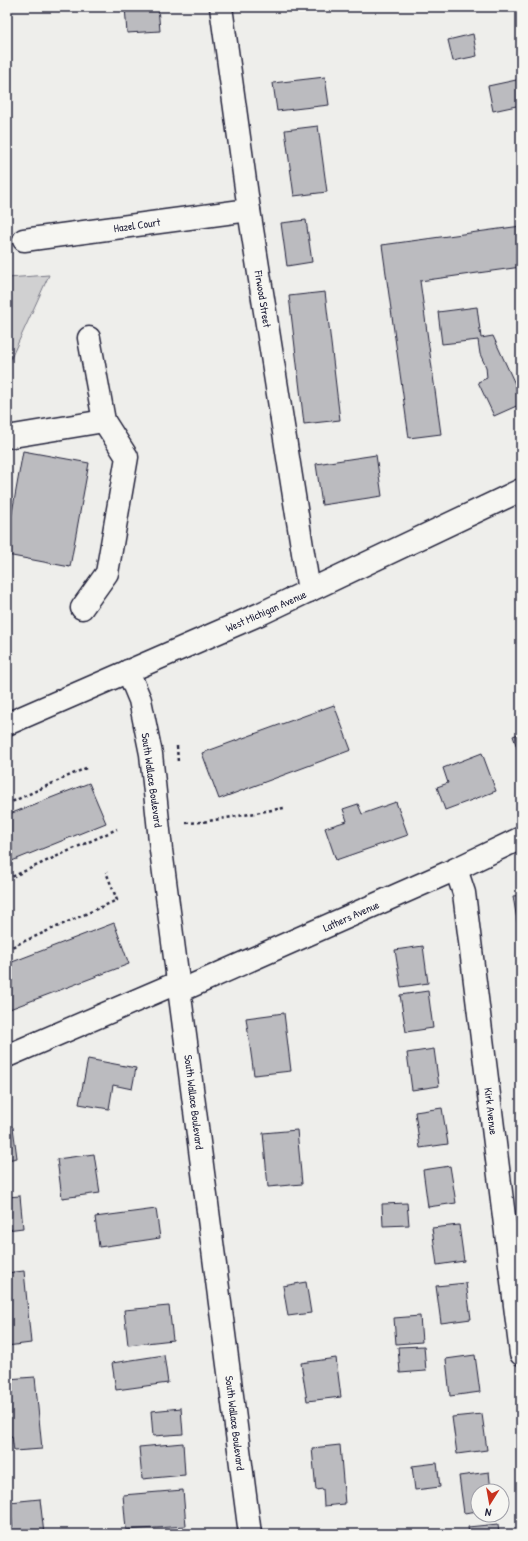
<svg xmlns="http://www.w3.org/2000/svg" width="528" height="1541" font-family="'Patrick Hand',sans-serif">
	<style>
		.green { fill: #d0d0d1; stroke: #797986 }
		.building { fill: #bbbbbf; stroke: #22223b }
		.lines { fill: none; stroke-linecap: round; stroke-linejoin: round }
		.minor-casing { stroke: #22223b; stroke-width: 25 }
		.major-casing { stroke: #22223b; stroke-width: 25 }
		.path { stroke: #22223b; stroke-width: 2.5; stroke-dasharray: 3 3; stroke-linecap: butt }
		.minor { stroke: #f6f6f2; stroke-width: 22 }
		.major { stroke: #f6f6f2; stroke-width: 22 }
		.labels { text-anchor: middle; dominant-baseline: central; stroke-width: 3.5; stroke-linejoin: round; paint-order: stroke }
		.street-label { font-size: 11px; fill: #22223b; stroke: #f6f6f2 }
	</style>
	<rect width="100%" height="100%" fill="#eeeeeb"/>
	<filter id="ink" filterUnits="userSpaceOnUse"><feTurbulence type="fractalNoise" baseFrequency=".025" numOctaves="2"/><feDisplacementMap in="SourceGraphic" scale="8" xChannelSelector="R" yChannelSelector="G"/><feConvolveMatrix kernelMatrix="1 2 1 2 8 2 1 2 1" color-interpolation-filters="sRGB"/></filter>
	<g filter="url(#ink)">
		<path class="green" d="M 49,275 L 7,367 L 7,278 Z"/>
		<g class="building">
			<path d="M 125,7 L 158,7 L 160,31 L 127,33 Z"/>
			<path d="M 473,34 L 477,56 L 453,61 L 448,40 Z"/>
			<path d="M 325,77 L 329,105 L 277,111 L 273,83 Z"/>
			<path d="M 521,79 L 521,105 L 493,111 L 488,86 Z"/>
			<path d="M 318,126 L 327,192 L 294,196 L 285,130 Z"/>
			<path d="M 306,220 L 312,262 L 287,266 L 281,223 Z"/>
			<path d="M 521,226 L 521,267 L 420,281 L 441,434 L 409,438 L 382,245 Z"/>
			<path d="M 325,292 L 340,420 L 304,424 L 289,296 Z"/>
			<path d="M 477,307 L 481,338 L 493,336 L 521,397 L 521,404 L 494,416 L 478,382 L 487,378 L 486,367 L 480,354 L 478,340 L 442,344 L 438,312 Z"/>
			<path d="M 23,451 L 89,463 L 70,567 L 7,555 L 7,541 Z"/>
			<path d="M 376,455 L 382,496 L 322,505 L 316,464 Z"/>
			<path d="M 334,705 L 351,750 L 219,799 L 202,753 Z"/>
			<path d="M 521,733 L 521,759 L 513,736 Z"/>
			<path d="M 482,753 L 496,791 L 445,810 L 437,787 L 448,783 L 443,768 Z"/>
			<path d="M 89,783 L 106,823 L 7,863 L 7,815 Z"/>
			<path d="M 396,802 L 408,835 L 336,860 L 325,828 L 347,821 L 343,809 L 358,804 L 362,814 Z"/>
			<path d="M 521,895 L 521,932 L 519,932 L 513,896 Z"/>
			<path d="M 114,923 L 129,964 L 7,1010 L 7,964 Z"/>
			<path d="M 423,946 L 428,983 L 401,987 L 395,950 Z"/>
			<path d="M 428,991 L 433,1028 L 406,1032 L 400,995 Z"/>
			<path d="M 284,1013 L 291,1071 L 254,1075 L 246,1018 Z"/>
			<path d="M 434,1049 L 439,1086 L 412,1090 L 407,1053 Z"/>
			<path d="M 88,1059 L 136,1068 L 132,1089 L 113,1085 L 109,1109 L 79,1104 Z"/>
			<path d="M 442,1108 L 448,1144 L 420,1148 L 415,1112 Z"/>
			<path d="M 13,1127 L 17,1158 L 7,1160 L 7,1128 Z"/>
			<path d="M 297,1130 L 302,1184 L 268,1187 L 263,1133 Z"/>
			<path d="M 94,1154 L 100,1193 L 62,1198 L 57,1159 Z"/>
			<path d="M 450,1166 L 456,1203 L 428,1207 L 423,1170 Z"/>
			<path d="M 20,1196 L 23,1228 L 7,1230 L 7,1197 Z"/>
			<path d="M 407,1203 L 409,1225 L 383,1226 L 382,1204 Z"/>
			<path d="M 156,1209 L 160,1238 L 99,1247 L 95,1217 Z"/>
			<path d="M 459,1225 L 464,1261 L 437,1265 L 432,1228 Z"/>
			<path d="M 24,1271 L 31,1343 L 7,1346 L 7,1273 Z"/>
			<path d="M 306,1282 L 311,1313 L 288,1316 L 283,1286 Z"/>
			<path d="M 466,1283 L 471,1319 L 441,1323 L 436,1286 Z"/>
			<path d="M 169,1306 L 173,1340 L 128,1345 L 124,1310 Z"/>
			<path d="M 420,1316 L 422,1342 L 396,1344 L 394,1318 Z"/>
			<path d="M 424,1346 L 426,1371 L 400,1373 L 398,1347 Z"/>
			<path d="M 164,1355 L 168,1383 L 116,1390 L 112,1363 Z"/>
			<path d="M 475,1355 L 480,1392 L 450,1396 L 446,1359 Z"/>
			<path d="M 336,1358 L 341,1397 L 307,1401 L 301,1363 Z"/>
			<path d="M 35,1377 L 42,1449 L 14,1451 L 12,1436 L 7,1437 L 7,1379 Z"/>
			<path d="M 181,1408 L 183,1434 L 153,1436 L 151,1411 Z"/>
			<path d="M 482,1414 L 487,1450 L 457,1454 L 452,1417 Z"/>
			<path d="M 183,1443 L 185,1475 L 142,1479 L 139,1447 Z"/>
			<path d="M 340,1445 L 345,1504 L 324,1506 L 323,1489 L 316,1490 L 312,1448 Z"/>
			<path d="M 437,1463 L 440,1487 L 415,1490 L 412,1466 Z"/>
			<path d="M 489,1472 L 491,1491 L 478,1491 L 478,1511 L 464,1513 L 459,1476 Z"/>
			<path d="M 183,1490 L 186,1526 L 126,1530 L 123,1495 Z"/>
			<path d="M 40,1499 L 44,1534 L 13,1534 L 10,1502 Z"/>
			<path d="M 498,1524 L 499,1534 L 469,1534 L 468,1527 Z"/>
		</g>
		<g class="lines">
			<g class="minor-casing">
				<g id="minor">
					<path d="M 221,7 L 249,210 L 309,591"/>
					<path d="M 24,240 L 249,210"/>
					<path d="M 89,338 L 104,421"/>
					<path d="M 7,437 L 104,421 L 127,457 L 107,573 L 82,608"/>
					<path d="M 128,671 L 140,700 L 151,754 L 161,850 L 250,1534"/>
					<path d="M 456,869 L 464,893 L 521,1354"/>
					<path d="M 180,991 L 456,869 L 521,838"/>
					<path d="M 7,1056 L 179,982"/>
				</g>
			</g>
			<g class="major-casing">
				<path id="major" d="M 7,724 L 260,614 L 521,490"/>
			</g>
			<g class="path">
				<path d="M 177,746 L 178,763"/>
				<path d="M 7,804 L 86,768"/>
				<path d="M 186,823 L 203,822 L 284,808"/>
				<path d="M 7,879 L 117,829"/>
				<path d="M 7,949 L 117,900 L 106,872"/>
			</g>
			<use href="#minor" class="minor"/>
			<use href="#major" class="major"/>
		</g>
	</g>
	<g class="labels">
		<g class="street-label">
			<text transform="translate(137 225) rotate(-8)">Hazel Court</text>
			<text transform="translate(263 299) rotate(81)">Firwood Street</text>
			<text transform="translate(266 611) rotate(-24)">West Michigan Avenue</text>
			<text transform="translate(152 780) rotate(82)">South Wallace Boulevard</text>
			<text transform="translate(351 916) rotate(-24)">Lathers Avenue</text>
			<text transform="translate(194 1102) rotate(83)">South Wallace Boulevard</text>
			<text transform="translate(491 1111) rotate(83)">Kirk Avenue</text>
			<text transform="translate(235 1423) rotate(83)">South Wallace Boulevard</text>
		</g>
	</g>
	<rect width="528" height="1541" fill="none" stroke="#f6f6f2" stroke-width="24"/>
	<rect x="12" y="12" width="504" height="1517" fill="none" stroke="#22223b" stroke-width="1.5" filter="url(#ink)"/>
	<g transform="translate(490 1503) rotate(191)"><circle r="19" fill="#f6f6f2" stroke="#a1a1a9"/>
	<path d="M0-3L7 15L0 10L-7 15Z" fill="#c8321e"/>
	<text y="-6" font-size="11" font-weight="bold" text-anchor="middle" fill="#22223b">N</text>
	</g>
</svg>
